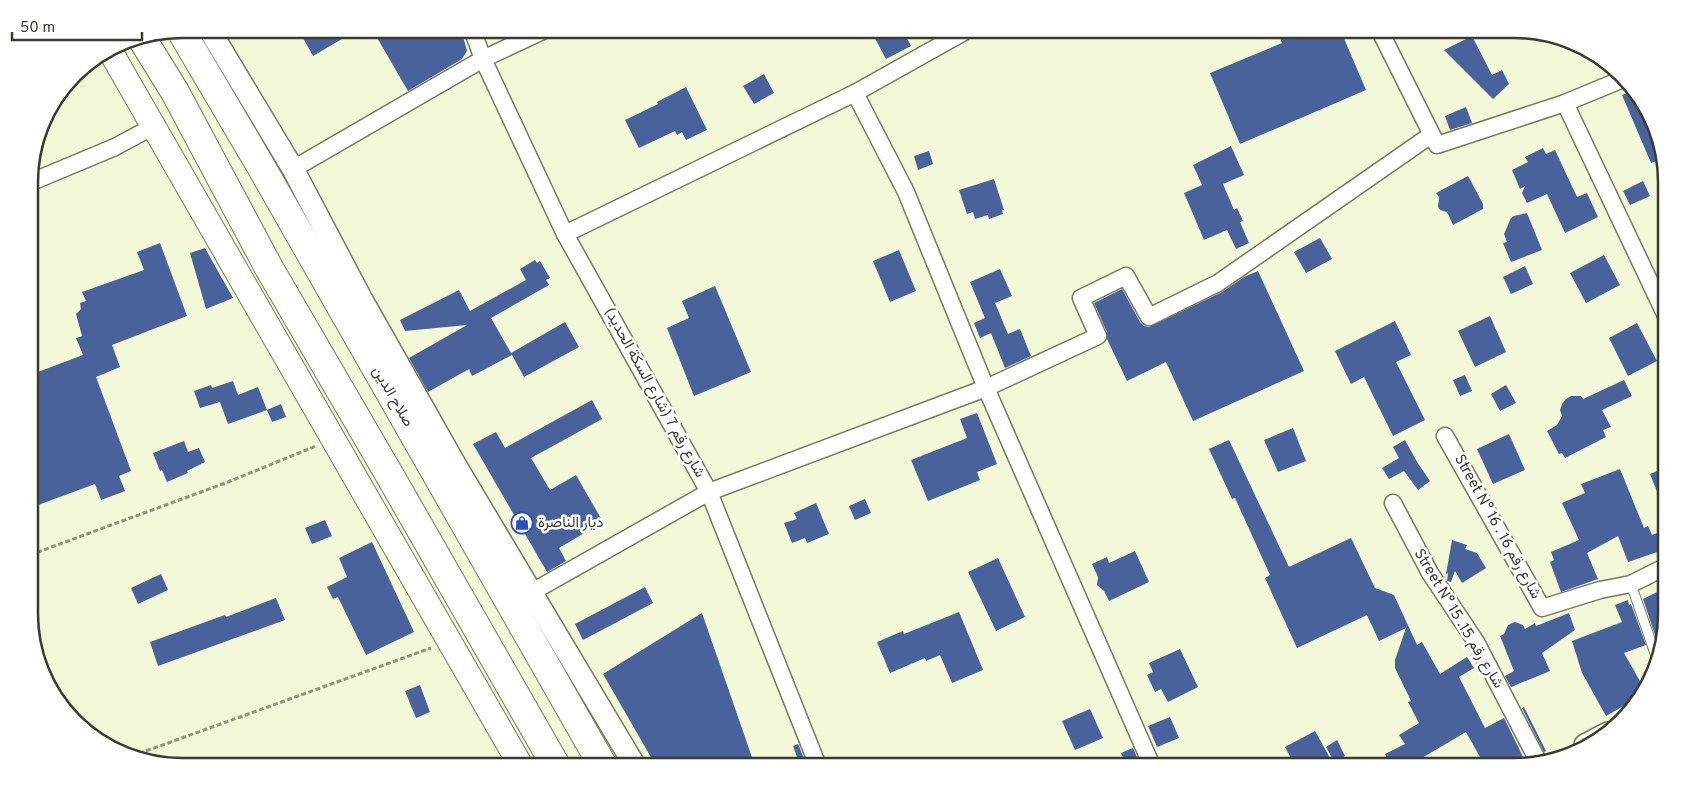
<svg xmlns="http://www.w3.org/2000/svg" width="1696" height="795" font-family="Overpass,Vazirmatn,sans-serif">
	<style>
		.building { fill: #4a629c }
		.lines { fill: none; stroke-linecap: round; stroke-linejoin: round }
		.service-casing { stroke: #757a5c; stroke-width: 11 }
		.minor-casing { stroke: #757a5c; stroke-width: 19 }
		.tertiary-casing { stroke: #757a5c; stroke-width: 24 }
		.secondary-casing { stroke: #757a5c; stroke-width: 26 }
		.trunk-casing { stroke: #757a5c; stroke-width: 30 }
		.path { stroke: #8f937d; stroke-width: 3; stroke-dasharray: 5 2.5; stroke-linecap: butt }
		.service { stroke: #fff; stroke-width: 9 }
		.minor { stroke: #fff; stroke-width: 16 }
		.tertiary { stroke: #fff; stroke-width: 21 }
		.secondary { stroke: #fff; stroke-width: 24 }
		.trunk { stroke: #fff; stroke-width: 28 }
		.labels { text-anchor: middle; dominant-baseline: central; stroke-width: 5; stroke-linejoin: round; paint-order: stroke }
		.street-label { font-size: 15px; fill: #393b2e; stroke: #fff }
		.poi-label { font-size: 15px; fill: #393b2e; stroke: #fff; text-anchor: start }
		.rim { fill: none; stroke: #393b2e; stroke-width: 2.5 }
	</style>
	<rect width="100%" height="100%" fill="#f3f9d8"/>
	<g class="building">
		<path d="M 319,29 L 359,29 L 313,56 L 303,38 Z"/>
		<path d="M 372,29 L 461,29 L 467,51 L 462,59 L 408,91 Z"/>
		<path d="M 870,29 L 902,29 L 911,46 L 886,59 Z"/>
		<path d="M 1289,29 L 1340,29 L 1366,90 L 1240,144 L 1210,73 L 1282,43 L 1278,34 Z"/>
		<path d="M 1472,36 L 1492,75 L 1502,70 L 1509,84 L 1493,99 L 1444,50 Z"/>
		<path d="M 764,74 L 774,93 L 754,104 L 743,86 Z"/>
		<path d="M 686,87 L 707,130 L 686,140 L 682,132 L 677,135 L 675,131 L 639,148 L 625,120 L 658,104 L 657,102 Z"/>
		<path d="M 1636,89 L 1664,158 L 1651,163 L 1622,95 Z"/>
		<path d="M 1466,107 L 1472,123 L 1450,130 L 1445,116 Z"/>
		<path d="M 1231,146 L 1244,175 L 1223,184 L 1234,210 L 1237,208 L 1243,221 L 1240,222 L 1249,243 L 1236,249 L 1227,230 L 1204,240 L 1184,193 L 1202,185 L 1193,165 Z"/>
		<path d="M 1543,148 L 1546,154 L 1555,150 L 1577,197 L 1587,193 L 1598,217 L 1565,233 L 1547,194 L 1527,203 L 1522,193 L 1525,186 L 1520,189 L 1512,170 L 1528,162 L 1525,157 Z"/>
		<path d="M 929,151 L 933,164 L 918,170 L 914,156 Z"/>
		<path d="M 1468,176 L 1483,204 L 1483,209 L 1453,225 L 1447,212 L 1440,210 L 1438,207 L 1439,197 L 1436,193 Z"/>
		<path d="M 994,179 L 1004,210 L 1002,210 L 1003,214 L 989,219 L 988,215 L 975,219 L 973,212 L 967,214 L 959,190 Z"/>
		<path d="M 1643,181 L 1650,196 L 1630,205 L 1623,191 Z"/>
		<path d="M 1527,213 L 1542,250 L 1511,262 L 1503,243 L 1507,242 L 1504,234 L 1511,218 L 1514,216 Z"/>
		<path d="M 1320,238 L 1332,259 L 1306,273 L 1294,252 Z"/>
		<path d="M 160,243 L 187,316 L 112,345 L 120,367 L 96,377 L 131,471 L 119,476 L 125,491 L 101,500 L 95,484 L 30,508 L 30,375 L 83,355 L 76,338 L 82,336 L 76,314 L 81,309 L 80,303 L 86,301 L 82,292 L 144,270 L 137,252 Z"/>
		<path d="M 205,248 L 233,298 L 206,309 L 190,253 Z"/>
		<path d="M 899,250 L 916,291 L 890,302 L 873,261 Z"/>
		<path d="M 1604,255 L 1620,285 L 1586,303 L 1570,273 Z"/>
		<path d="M 535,260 L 537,263 L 540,261 L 550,278 L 546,280 L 549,285 L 491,318 L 511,353 L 565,322 L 579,347 L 524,377 L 512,355 L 472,376 L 469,369 L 428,392 L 409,358 L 467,325 L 405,331 L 400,320 L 459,290 L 470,311 L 526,280 L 520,269 Z"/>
		<path d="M 1525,266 L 1533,284 L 1511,294 L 1503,277 Z"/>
		<path d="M 1000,269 L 1012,296 L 995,303 L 1008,334 L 1020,329 L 1031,356 L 1005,368 L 991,333 L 980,338 L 974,323 L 985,318 L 970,282 Z"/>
		<path d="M 1258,271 L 1304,371 L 1193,421 L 1166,362 L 1127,381 L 1107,339 L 1107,332 L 1094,303 L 1122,289 L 1140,322 L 1144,326 L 1149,327 L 1222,292 L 1244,277 Z"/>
		<path d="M 715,286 L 751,372 L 694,396 L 667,328 L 689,318 L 682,301 Z"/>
		<path d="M 1490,316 L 1506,352 L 1475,367 L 1458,331 Z"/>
		<path d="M 1395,321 L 1411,355 L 1396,362 L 1425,420 L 1393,436 L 1364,377 L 1351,384 L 1335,351 Z"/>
		<path d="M 1637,323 L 1657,361 L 1628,376 L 1609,338 Z"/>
		<path d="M 1465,375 L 1472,391 L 1460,396 L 1453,380 Z"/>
		<path d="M 1624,380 L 1632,396 L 1602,410 L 1611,427 L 1603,430 L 1606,437 L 1565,458 L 1562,453 L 1559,454 L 1547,431 L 1557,425 L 1562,416 L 1560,410 L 1562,404 L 1566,399 L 1571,396 L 1581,396 L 1583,399 Z"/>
		<path d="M 233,381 L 238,395 L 258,387 L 267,410 L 228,424 L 220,402 L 200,408 L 194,391 L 211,385 L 212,388 Z"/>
		<path d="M 1506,385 L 1516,403 L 1500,411 L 1491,394 Z"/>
		<path d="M 592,400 L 602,419 L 531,458 L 550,490 L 576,475 L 603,522 L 559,548 L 566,561 L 547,572 L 473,444 L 496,432 L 505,448 Z"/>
		<path d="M 281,404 L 286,417 L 272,422 L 267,410 Z"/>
		<path d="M 977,413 L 997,464 L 977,472 L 980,480 L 928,501 L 911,460 L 967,438 L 960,419 Z"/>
		<path d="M 1293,428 L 1306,461 L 1278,472 L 1264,440 Z"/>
		<path d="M 1509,434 L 1525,470 L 1493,484 L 1477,449 Z"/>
		<path d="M 1229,440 L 1289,567 L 1351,538 L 1375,588 L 1394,595 L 1417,645 L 1422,642 L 1440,674 L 1467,657 L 1474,668 L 1459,677 L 1485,728 L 1504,718 L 1527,765 L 1485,766 L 1466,732 L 1415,762 L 1413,758 L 1398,766 L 1391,766 L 1385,754 L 1405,744 L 1399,735 L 1419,723 L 1408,702 L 1411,701 L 1395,668 L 1395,660 L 1406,628 L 1379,641 L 1367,615 L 1297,648 L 1265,578 L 1270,575 L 1235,498 L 1232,499 L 1209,449 Z"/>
		<path d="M 1405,440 L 1417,462 L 1430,481 L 1418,490 L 1404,471 L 1389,479 L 1382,468 L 1399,458 L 1393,447 Z"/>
		<path d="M 184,441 L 188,452 L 199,448 L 205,462 L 187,471 L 188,473 L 167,482 L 162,470 L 160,471 L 153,453 Z"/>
		<path d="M 1667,467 L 1667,514 L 1666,514 L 1650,474 Z"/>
		<path d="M 1620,469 L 1644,528 L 1648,526 L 1652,535 L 1660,532 L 1666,549 L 1628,562 L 1618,536 L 1587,553 L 1598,579 L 1561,592 L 1550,562 L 1554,560 L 1551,552 L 1579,540 L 1562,503 L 1585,493 L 1581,484 Z"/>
		<path d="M 865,499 L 871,513 L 855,520 L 849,506 Z"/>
		<path d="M 816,503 L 829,534 L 807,543 L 805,538 L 792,543 L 784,523 L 797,519 L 794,513 Z"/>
		<path d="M 325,520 L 332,536 L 312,544 L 305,528 Z"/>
		<path d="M 1452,540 L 1467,545 L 1465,549 L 1477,553 L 1486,568 L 1462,583 L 1455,571 L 1451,582 L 1447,581 L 1448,573 L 1446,574 Z"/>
		<path d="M 372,542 L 414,632 L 366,655 L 338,597 L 333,599 L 327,587 L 347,577 L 339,558 Z"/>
		<path d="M 1135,551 L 1149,582 L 1109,601 L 1104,591 L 1097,585 L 1098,577 L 1092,564 L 1107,557 L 1109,563 Z"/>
		<path d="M 998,558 L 1025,617 L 996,631 L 968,572 Z"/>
		<path d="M 161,574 L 168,590 L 138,604 L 131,588 Z"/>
		<path d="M 645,587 L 653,603 L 583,640 L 575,624 Z"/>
		<path d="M 1667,587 L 1667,614 L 1662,639 L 1657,641 L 1643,599 Z"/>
		<path d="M 276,598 L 285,620 L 158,666 L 150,642 L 225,615 L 226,617 Z"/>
		<path d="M 1628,600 L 1629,605 L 1631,604 L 1646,645 L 1624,653 L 1645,690 L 1641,696 L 1606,716 L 1582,673 L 1572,641 L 1622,622 L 1615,605 Z"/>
		<path d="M 959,612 L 983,670 L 952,683 L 940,655 L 926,661 L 925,658 L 890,673 L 877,642 L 903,631 L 904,634 Z"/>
		<path d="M 702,613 L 755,766 L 656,766 L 603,674 Z"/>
		<path d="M 1569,613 L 1575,630 L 1542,653 L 1550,671 L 1511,687 L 1505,676 L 1514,671 L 1500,636 L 1504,634 L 1508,625 L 1515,622 L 1523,625 L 1525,629 L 1535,623 L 1536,626 Z"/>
		<path d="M 1180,649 L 1198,687 L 1168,702 L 1161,689 L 1155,692 L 1147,675 L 1153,672 L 1149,663 Z"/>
		<path d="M 420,685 L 430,712 L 416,718 L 405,691 Z"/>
		<path d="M 1524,707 L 1546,751 L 1544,752 L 1522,708 Z"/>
		<path d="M 1090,709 L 1103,738 L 1075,750 L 1062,721 Z"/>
		<path d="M 1170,717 L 1179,738 L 1157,747 L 1148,726 Z"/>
		<path d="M 1315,731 L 1330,758 L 1314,766 L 1295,766 L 1285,747 Z"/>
		<path d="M 1337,740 L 1345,756 L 1334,762 L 1326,747 Z"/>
		<path d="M 798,744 L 807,766 L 792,766 L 797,757 L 793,746 Z"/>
		<path d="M 1133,748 L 1139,762 L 1127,766 L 1121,753 Z"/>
	</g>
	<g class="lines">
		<g class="service-casing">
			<path id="service" d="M 1631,584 L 1658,662"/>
		</g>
		<g class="minor-casing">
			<g id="minor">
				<path d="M 472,29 L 483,59 L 565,234 L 709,492 L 818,766"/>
				<path d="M 1379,29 L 1437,145 L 1565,103 L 1623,79"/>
				<path d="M 855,93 L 906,192 L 986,388 L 1152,766"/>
				<path d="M 1565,103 L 1666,316"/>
				<path d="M 293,169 L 483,59 L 547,29"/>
				<path d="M 29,183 L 115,147 L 154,126"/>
				<path d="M 565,234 L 855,93 L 964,32 L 962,29"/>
				<path d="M 1445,436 L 1542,608 L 1600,590 L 1631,584 L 1667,566"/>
				<path d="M 1393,503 L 1430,573 L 1476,642 L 1538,761"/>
				<path d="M 532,592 L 709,492 L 986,388 L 1098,336 L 1081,298 L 1126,276 L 1149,317 L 1218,283 L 1431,135"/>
			</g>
		</g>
		<g class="tertiary-casing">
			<g id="tertiary">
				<path d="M 209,29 L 293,169 L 362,300 L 456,466 L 635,766"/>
				<path d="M 1585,745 L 1608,733"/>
			</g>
		</g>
		<g class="secondary-casing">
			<path id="secondary" d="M 109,49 L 521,766"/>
		</g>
		<g class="trunk-casing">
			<g id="trunk">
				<path d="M 180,29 L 263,170 L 603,766"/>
				<path d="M 141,37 L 175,92 L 269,268 L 389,474 L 556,766"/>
			</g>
		</g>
		<g class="path">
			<path d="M 30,555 L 228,482 L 316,446"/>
			<path d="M 132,756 L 431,648"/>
		</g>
		<use href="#service" class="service"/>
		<use href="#minor" class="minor"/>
		<use href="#tertiary" class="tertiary"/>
		<use href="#secondary" class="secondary"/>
		<use href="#trunk" class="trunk"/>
	</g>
	<defs>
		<g id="shop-ring" transform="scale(1.125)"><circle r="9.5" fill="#fff" stroke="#2b4fbe" stroke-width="1.5"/><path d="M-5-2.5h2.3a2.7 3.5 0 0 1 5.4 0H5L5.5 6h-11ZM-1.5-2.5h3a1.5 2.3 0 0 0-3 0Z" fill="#2b4fbe"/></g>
	</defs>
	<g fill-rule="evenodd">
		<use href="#shop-ring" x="522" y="523"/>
	</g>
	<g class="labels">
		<g class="street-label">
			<text transform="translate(654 393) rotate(61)">شارع رقم 7 (شارع السكة الحديد)</text>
			<text transform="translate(392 397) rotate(60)">صلاح الدين</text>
			<text transform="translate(1497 527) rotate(61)">Street N° 16 . شارع رقم 16</text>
			<text transform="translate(1458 619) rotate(59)">Street N° 15 .شارع رقم 15</text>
		</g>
		<g class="poi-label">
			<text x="538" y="523">ديار الناصرة</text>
		</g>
	</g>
	<path d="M0 0H1696V795H0ZM182 38H1514A144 144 0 0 1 1658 182V614A144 144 0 0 1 1514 758H182A144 144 0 0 1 38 614V182A144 144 0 0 1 182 38Z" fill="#fff" fill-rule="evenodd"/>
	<path class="rim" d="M182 38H1514A144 144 0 0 1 1658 182V614A144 144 0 0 1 1514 758H182A144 144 0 0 1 38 614V182A144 144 0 0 1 182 38Z"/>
	<path d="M12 32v8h130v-8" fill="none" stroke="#393b2e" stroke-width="2.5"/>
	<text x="20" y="32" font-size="15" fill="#393b2e" stroke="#ffffff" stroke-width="4" paint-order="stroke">50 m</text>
</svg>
